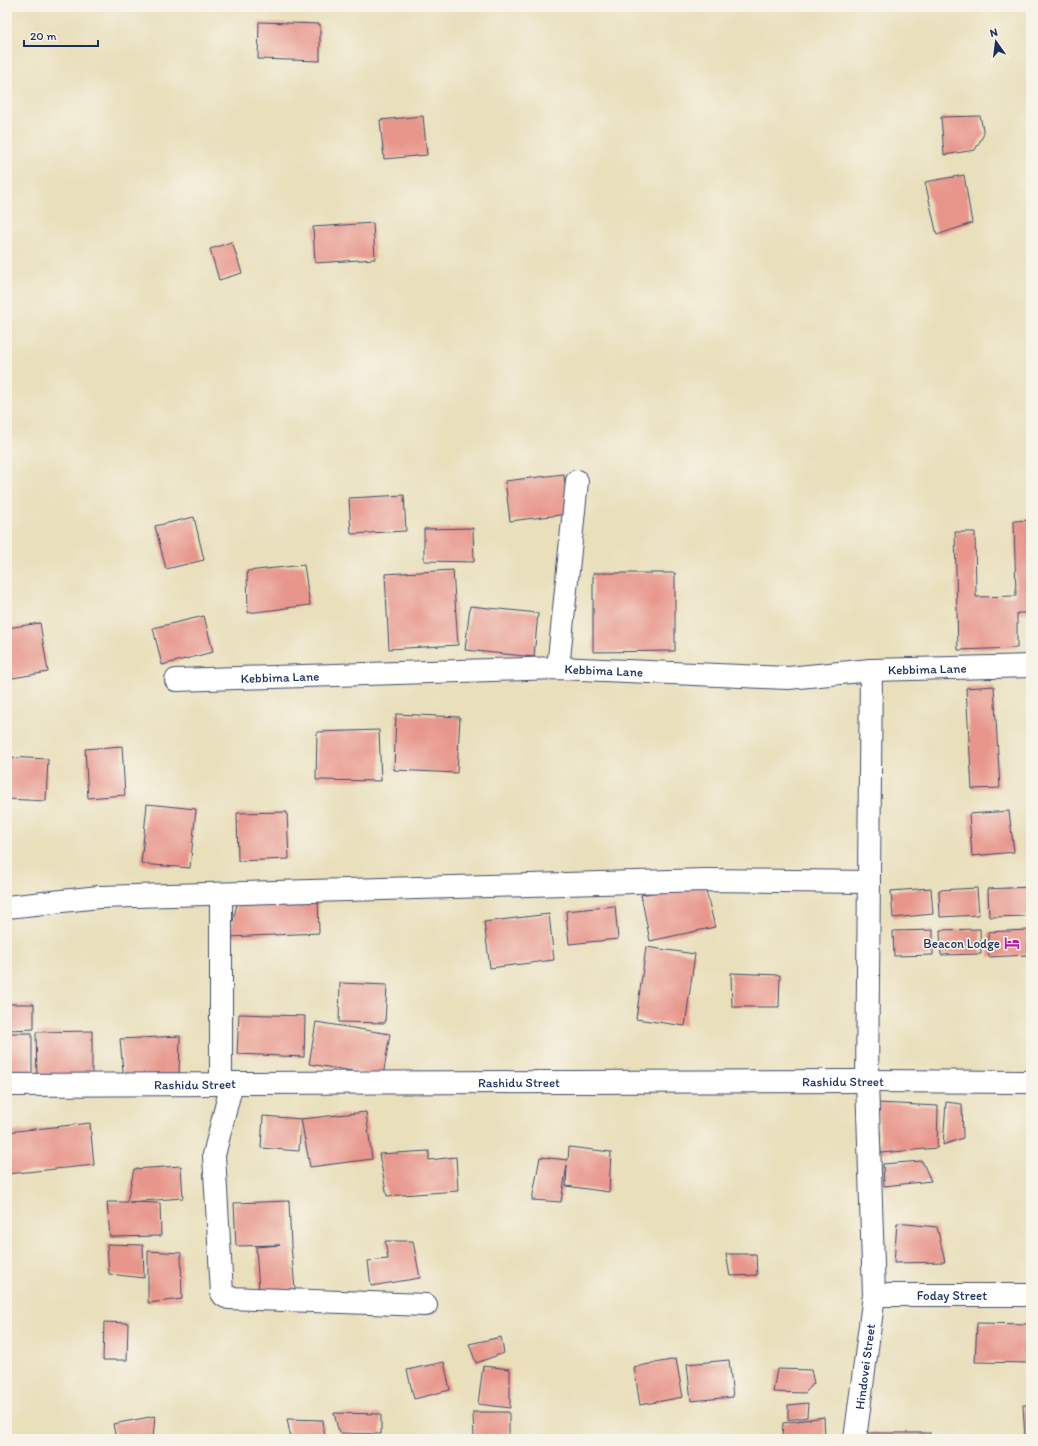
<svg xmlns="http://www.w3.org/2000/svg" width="1038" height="1446" font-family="Itim,sans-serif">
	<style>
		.building { fill: #e8968b }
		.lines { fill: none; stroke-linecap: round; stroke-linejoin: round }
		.minor-casing { stroke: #3a496c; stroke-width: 24 }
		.minor { stroke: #fff; stroke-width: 22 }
		.labels { text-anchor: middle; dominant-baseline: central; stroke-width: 3.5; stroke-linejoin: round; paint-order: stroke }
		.street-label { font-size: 13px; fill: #1b2f5e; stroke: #f7f3e8 }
		.poi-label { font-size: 13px; fill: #1b2f5e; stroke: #f7f3e8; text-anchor: end }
	</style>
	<rect width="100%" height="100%" fill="#f7f3e8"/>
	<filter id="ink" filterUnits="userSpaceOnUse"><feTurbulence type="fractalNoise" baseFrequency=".025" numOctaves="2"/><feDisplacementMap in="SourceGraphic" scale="8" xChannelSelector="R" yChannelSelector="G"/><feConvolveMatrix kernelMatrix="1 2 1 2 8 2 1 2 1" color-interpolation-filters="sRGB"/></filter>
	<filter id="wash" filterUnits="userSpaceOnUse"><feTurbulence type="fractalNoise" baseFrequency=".012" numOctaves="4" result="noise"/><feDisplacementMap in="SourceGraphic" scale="16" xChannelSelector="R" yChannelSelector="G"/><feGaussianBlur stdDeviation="0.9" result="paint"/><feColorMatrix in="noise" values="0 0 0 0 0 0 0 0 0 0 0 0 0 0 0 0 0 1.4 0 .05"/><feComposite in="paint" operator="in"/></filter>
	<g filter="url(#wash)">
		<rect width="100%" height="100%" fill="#e9dfbb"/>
		<g id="blocks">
			<g class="building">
				<path d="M 259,22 L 320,24 L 320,61 L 258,59 Z"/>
				<path d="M 423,116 L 427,155 L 384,159 L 380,120 Z"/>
				<path d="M 980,116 L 984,134 L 975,150 L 944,155 L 941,117 Z"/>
				<path d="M 964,175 L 972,223 L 937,235 L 925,182 Z"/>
				<path d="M 373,223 L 375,259 L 315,263 L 313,227 Z"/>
				<path d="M 232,242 L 242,273 L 219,280 L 210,249 Z"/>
				<path d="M 564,474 L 568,514 L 510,521 L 505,481 Z"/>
				<path d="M 404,495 L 406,531 L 351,534 L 349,498 Z"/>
				<path d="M 194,517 L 204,560 L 166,569 L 155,526 Z"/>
				<path d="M 1031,520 L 1031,613 L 1017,613 L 1017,648 L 958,650 L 955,532 L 975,532 L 976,597 L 1016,596 L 1014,521 Z"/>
				<path d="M 473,528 L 474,562 L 424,561 L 424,529 Z"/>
				<path d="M 304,565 L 310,605 L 248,613 L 247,571 Z"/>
				<path d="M 453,570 L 458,645 L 389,649 L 385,574 Z"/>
				<path d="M 593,573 L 675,573 L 675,651 L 593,652 Z"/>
				<path d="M 470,606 L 538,613 L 534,657 L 465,650 Z"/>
				<path d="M 204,616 L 213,652 L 162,665 L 153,628 Z"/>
				<path d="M 40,623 L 48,672 L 7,679 L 7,628 Z"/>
				<path d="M 994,686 L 1000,788 L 972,789 L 966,688 Z"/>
				<path d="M 396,714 L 460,717 L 457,773 L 394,770 Z"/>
				<path d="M 379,730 L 381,781 L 316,780 L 317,732 Z"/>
				<path d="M 122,746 L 125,795 L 88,798 L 85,749 Z"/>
				<path d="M 7,757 L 48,759 L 46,801 L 7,799 Z"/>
				<path d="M 147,804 L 196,809 L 190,868 L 141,864 Z"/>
				<path d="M 1009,811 L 1014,852 L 972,856 L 969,814 Z"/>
				<path d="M 287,812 L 289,859 L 238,861 L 237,813 Z"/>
				<path d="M 704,883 L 715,927 L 650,941 L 641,895 Z"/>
				<path d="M 1030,887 L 1031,916 L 989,917 L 988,889 Z"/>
				<path d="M 931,888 L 933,914 L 893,918 L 891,891 Z"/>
				<path d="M 977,888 L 979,915 L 940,917 L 939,890 Z"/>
				<path d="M 318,897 L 319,933 L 229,937 L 238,900 Z"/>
				<path d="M 615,906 L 618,939 L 569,944 L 566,911 Z"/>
				<path d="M 549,914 L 554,960 L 490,968 L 484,922 Z"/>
				<path d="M 980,929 L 981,954 L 941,955 L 940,930 Z"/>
				<path d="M 933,930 L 933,955 L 894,956 L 893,931 Z"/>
				<path d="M 1028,930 L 1028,955 L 989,957 L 988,932 Z"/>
				<path d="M 646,947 L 695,954 L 685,1026 L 636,1019 Z"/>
				<path d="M 731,973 L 780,975 L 779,1007 L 732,1007 Z"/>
				<path d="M 340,983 L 387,985 L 385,1023 L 339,1022 Z"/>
				<path d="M 7,1004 L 34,1004 L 34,1029 L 7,1030 Z"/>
				<path d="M 239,1014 L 305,1016 L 304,1057 L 237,1054 Z"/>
				<path d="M 316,1022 L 390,1034 L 383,1076 L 309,1064 Z"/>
				<path d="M 92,1031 L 92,1077 L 37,1078 L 36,1032 Z"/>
				<rect x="7" y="1033" width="25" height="50"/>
				<path d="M 180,1036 L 179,1079 L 124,1081 L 120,1039 Z"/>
				<path d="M 946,1102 L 962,1104 L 963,1138 L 943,1145 Z"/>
				<path d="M 878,1103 L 938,1106 L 937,1148 L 881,1153 Z"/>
				<path d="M 366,1112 L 372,1159 L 310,1167 L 301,1119 Z"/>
				<path d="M 263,1116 L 301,1119 L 299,1151 L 261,1148 Z"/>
				<path d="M 90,1123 L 94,1165 L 7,1174 L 7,1132 Z"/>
				<path d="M 569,1147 L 611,1152 L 609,1192 L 566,1186 L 567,1165 L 561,1202 L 532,1200 L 540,1157 L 568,1160 Z"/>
				<path d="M 429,1151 L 429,1160 L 456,1157 L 458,1191 L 387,1196 L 379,1154 Z"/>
				<path d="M 922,1161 L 931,1181 L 884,1186 L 883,1164 Z"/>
				<path d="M 181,1166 L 183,1198 L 129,1202 L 160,1203 L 161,1236 L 110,1237 L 107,1202 L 127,1202 L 134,1169 Z"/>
				<path d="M 289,1201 L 291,1245 L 295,1289 L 259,1292 L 256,1247 L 280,1245 L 236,1246 L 234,1203 Z"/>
				<path d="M 897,1223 L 937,1227 L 945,1262 L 894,1263 Z"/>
				<path d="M 385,1241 L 413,1241 L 420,1278 L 371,1286 L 368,1261 L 388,1259 Z"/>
				<path d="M 107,1244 L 143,1245 L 144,1278 L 109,1274 Z"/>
				<path d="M 148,1251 L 181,1253 L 182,1299 L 148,1303 Z"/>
				<path d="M 726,1254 L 756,1254 L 757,1275 L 730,1276 Z"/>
				<path d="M 104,1322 L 128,1323 L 127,1360 L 103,1360 Z"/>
				<path d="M 977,1323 L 1031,1324 L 1030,1363 L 975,1362 Z"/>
				<path d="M 501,1337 L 504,1353 L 476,1363 L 469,1344 Z"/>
				<path d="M 676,1359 L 683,1397 L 640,1405 L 634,1367 Z"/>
				<path d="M 729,1360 L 733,1397 L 691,1401 L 687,1364 Z"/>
				<path d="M 444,1362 L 450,1390 L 414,1399 L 407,1370 Z"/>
				<path d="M 483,1366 L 510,1369 L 510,1408 L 478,1404 Z"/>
				<path d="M 777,1369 L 811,1370 L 814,1383 L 805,1393 L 773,1392 Z"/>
				<path d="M 808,1403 L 807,1417 L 788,1420 L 788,1405 Z"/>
				<path d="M 1023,1405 L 1031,1405 L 1031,1438 L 1025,1438 Z"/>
				<path d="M 473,1412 L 509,1412 L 509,1439 L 474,1439 Z"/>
				<path d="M 334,1413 L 381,1414 L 381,1434 L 339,1433 Z"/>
				<path d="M 155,1416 L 153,1439 L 116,1439 L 113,1424 Z"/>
				<path d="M 824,1417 L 825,1439 L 782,1439 L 783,1423 Z"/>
				<path d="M 287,1419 L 323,1420 L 325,1439 L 291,1439 Z"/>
				<rect x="867" y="1433" width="63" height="6"/>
			</g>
		</g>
	</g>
	<g filter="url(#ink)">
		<use href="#blocks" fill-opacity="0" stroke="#3a496c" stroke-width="1"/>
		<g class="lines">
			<g class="minor-casing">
				<g id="minor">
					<path d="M 558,668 L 577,481"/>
					<path id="s1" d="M 176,680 L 558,668 L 788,678 L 871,670 L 1031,666"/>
					<path d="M 7,907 L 99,897 L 706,880 L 869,882"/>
					<path d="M 232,1083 L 214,1155 L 222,1293 L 224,1296 L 229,1298 L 426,1305"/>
					<path d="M 221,1084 L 221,894"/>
					<path id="s2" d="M 7,1085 L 221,1084 L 232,1083 L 867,1081 L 1031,1082"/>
					<path id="s3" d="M 874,1295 L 1031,1295"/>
					<path id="s4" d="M 855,1439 L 874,1295 L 867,1081 L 871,670"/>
				</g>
			</g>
			<use href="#minor" class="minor"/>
		</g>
	</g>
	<defs>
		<g id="hotel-bare" transform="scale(1.2)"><path d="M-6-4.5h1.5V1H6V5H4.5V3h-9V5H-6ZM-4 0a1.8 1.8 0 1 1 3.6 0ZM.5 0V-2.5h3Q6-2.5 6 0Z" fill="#b5179e" stroke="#f7f3e8" stroke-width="2.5" paint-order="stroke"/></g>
	</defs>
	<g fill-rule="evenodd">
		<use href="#hotel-bare" x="1012" y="943"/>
	</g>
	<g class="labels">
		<g class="street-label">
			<text stroke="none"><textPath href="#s1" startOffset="752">Kebbima Lane</textPath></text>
			<text stroke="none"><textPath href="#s1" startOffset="428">Kebbima Lane</textPath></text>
			<text stroke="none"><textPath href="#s1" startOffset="104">Kebbima Lane</textPath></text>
			<text stroke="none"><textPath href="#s2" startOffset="512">Rashidu Street</textPath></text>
			<text stroke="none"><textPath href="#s2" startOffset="836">Rashidu Street</textPath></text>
			<text stroke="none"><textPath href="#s2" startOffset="188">Rashidu Street</textPath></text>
			<text stroke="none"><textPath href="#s3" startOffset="78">Foday Street</textPath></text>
			<text stroke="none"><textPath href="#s4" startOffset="73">Hindovei Street</textPath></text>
		</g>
		<g class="poi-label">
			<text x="1000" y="943">Beacon Lodge</text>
		</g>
	</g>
	<rect width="1038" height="1446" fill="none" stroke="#f7f3e8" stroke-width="24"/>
	<g transform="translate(996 42) rotate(346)" stroke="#f7f3e8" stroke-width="3" paint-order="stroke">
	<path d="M0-3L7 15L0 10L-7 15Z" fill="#1b2f5e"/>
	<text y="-6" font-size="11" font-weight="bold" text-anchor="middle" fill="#1b2f5e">N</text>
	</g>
	<path d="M24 40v6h74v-6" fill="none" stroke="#1b2f5e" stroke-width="2"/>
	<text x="30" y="40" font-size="12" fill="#1b2f5e" stroke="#f7f3e8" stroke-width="3" paint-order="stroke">20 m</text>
</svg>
